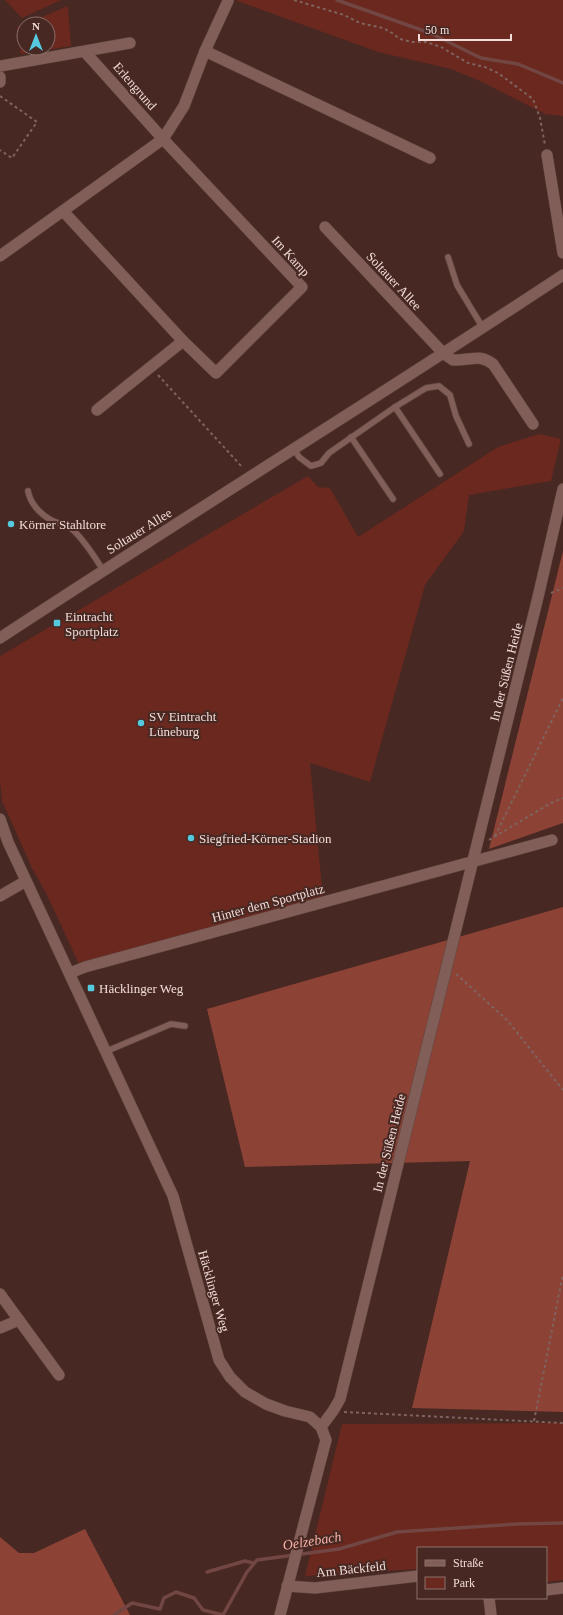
<svg xmlns="http://www.w3.org/2000/svg" width="563" height="1615" font-family="Georgia,serif">
	<style>
		.green { fill: #6a281e }
		.forest { fill: #8d4236 }
		.lines { fill: none; stroke-linecap: round; stroke-linejoin: round }
		.stream { stroke: #724642; stroke-width: 3.5 }
		.service-casing { stroke: #5f4541; stroke-width: 7 }
		.minor-casing { stroke: #5f4541; stroke-width: 12 }
		.tertiary-casing { stroke: #5f4541; stroke-width: 12 }
		.path { stroke: #7f635e; stroke-width: 2; stroke-dasharray: 3 3; stroke-linecap: butt }
		.service { stroke: #815e57; stroke-width: 5.5 }
		.minor { stroke: #815e57; stroke-width: 11 }
		.tertiary { stroke: #815e57; stroke-width: 11 }
		.poi-dot { fill: #55cadf; stroke: #472823; stroke-width: 1.5 }
		.labels { text-anchor: middle; dominant-baseline: central; stroke-width: 4; stroke-linejoin: round; paint-order: stroke }
		.street-label { font-size: 13px; fill: #f1dcd8; stroke: #472823 }
		.poi-label { font-size: 13px; fill: #f1dcd8; stroke: #472823; text-anchor: start }
		.water-label { font-size: 14px; font-style: italic; fill: #f8b4a8; stroke: #472823 }
	</style>
	<rect width="100%" height="100%" fill="#472823"/>
	<g class="green">
		<path d="M 5,0 L 61,0 L 22,18 Z"/>
		<path d="M 235,0 L 563,0 L 563,116 L 545,114 L 480,81 L 451,69 L 378,52 Z"/>
		<path d="M 68,6 L 71,46 L 21,54 L 17,27 L 24,24 L 24,48 L 48,48 L 48,24 L 25,24 Z"/>
		<path d="M 539,434 L 561,439 L 551,481 L 469,495 L 464,531 L 425,585 L 370,782 L 310,763 L 323,898 L 79,964 L 47,895 L 32,868 L 2,801 L 0,782 L 0,656 L 308,476 L 318,487 L 330,488 L 358,537 L 498,447 Z"/>
		<path d="M 563,1423 L 563,1580 L 546,1582 L 546,1548 L 418,1548 L 418,1569 L 305,1576 L 342,1424 Z"/>
	</g>
	<g class="forest">
		<path d="M 563,551 L 563,823 L 489,849 Z"/>
		<path d="M 563,907 L 563,1412 L 412,1408 L 470,1161 L 245,1167 L 207,1009 Z"/>
		<path d="M 85,1529 L 130,1615 L 0,1615 L 0,1537 L 19,1553 L 34,1553 Z"/>
	</g>
	<g class="lines">
		<g class="stream">
			<path d="M 337,0 L 430,33 L 481,58 L 518,64 L 563,83"/>
			<path d="M 207,1572 L 245,1561 L 253,1563"/>
			<path d="M 114,1615 L 132,1603 L 160,1609 L 164,1598 L 176,1592 L 194,1598 L 203,1610 L 223,1615 L 247,1572 L 257,1560 L 339,1549 L 397,1532 L 517,1524 L 563,1523"/>
		</g>
		<g class="service-casing">
			<g id="service">
				<path d="M 448,257 L 457,285 L 483,328"/>
				<path d="M 395,407 L 440,474"/>
				<path d="M 351,437 L 393,499"/>
				<path d="M 294,449 L 299,457 L 311,466 L 321,463 L 329,453 L 395,407 L 426,388 L 439,386 L 450,395 L 456,416 L 469,444"/>
				<path d="M 28,491 C 30,503 40,514 51,520 C 58,524 67,524 73,530 C 85,541 94,556 103,570"/>
				<path d="M 107,1051 L 171,1024 L 185,1026"/>
			</g>
		</g>
		<g class="minor-casing">
			<g id="minor">
				<path d="M 205,51 L 430,158"/>
				<path d="M 0,66 L 130,43"/>
				<path d="M 0,77 L 0,82"/>
				<path d="M 547,155 L 563,253"/>
				<path d="M 63,211 L 183,341 L 216,373 L 302,287 L 163,139 L 85,52"/>
				<path d="M 325,227 L 444,354 L 453,360 C 470,361 478,353 493,364 L 533,424"/>
				<path d="M 0,256 L 163,139 L 184,106 L 205,51 L 228,1"/>
				<path d="M 97,410 L 183,341"/>
				<path d="M 0,819 L 8,842 L 173,1196 L 219,1360 L 230,1377 L 245,1392 L 266,1404 L 285,1411 L 310,1417 L 321,1427 L 326,1440 L 280,1615"/>
				<path d="M 0,896 L 26,881"/>
				<path d="M 70,973 L 85,967 L 552,840"/>
				<path d="M 0,1294 L 59,1375"/>
				<path d="M 0,1328 L 19,1320"/>
				<path d="M 321,1427 L 333,1411 L 340,1399 L 538,597 L 563,489"/>
				<path d="M 287,1586 L 315,1588 L 418,1576"/>
				<path d="M 546,1590 L 563,1588"/>
				<path d="M 489,1598 L 491,1615"/>
			</g>
		</g>
		<g class="tertiary-casing">
			<path id="tertiary" d="M 0,638 C 187,515 377,398 563,275"/>
		</g>
		<g class="path">
			<path d="M 294,0 L 344,15 L 360,23 L 383,28 L 392,33 L 400,39 L 412,42 L 426,42 L 441,47 L 468,63 L 485,67 L 498,73 L 533,99 L 540,118 L 545,145"/>
			<path d="M 0,96 L 37,122 L 12,158 L 0,150"/>
			<path d="M 158,375 L 243,468"/>
			<path d="M 551,593 L 563,588"/>
			<path d="M 495,836 L 563,698"/>
			<path d="M 489,840 L 551,803 L 563,798"/>
			<path d="M 456,974 L 507,1020 L 563,1090"/>
			<path d="M 344,1412 L 563,1423"/>
			<path d="M 534,1421 L 563,1274"/>
		</g>
		<use href="#service" class="service"/>
		<use href="#minor" class="minor"/>
		<use href="#tertiary" class="tertiary"/>
	</g>
	<g class="poi-dot">
		<circle cx="11" cy="524" r="4"/>
		<rect x="53" y="619" width="8" height="8" rx="2"/>
		<circle cx="141" cy="723" r="4"/>
		<circle cx="191" cy="838" r="4"/>
		<rect x="87" y="984" width="8" height="8" rx="2"/>
	</g>
	<g class="labels">
		<g class="street-label">
			<text transform="translate(135 86) rotate(49)">Erlengrund</text>
			<text transform="translate(291 256) rotate(48)">Im Kamp</text>
			<text transform="translate(394 281) rotate(47)">Soltauer Allee</text>
			<text transform="translate(139 531) rotate(-32)">Soltauer Allee</text>
			<text transform="translate(506 672) rotate(-76)">In der Süßen Heide</text>
			<text transform="translate(268 903) rotate(-15)">Hinter dem Sportplatz</text>
			<text transform="translate(389 1143) rotate(-76)">In der Süßen Heide</text>
			<text transform="translate(214 1291) rotate(74)">Häcklinger Weg</text>
			<text transform="translate(351 1569) rotate(-6)">Am Bäckfeld</text>
		</g>
		<g class="poi-label">
			<text x="19" y="524">Körner Stahltore</text>
			<text x="65" y="616">Eintracht<tspan x="65" dy="15">Sportplatz</tspan></text>
			<text x="149" y="716">SV Eintracht<tspan x="149" dy="15">Lüneburg</tspan></text>
			<text x="199" y="838">Siegfried-Körner-Stadion</text>
			<text x="99" y="988">Häcklinger Weg</text>
		</g>
		<g class="water-label">
			<text transform="translate(312 1541) rotate(-9)">Oelzebach</text>
		</g>
	</g>
	<rect x="417" y="1547" width="130" height="52" fill="#472823" stroke="#8b706b"/>
	<rect x="425" y="1560" width="20" height="6" fill="#815e57" stroke="#8b706b"/>
	<text x="453" y="1567" font-size="12" fill="#f1dcd8">Straße</text>
	<rect x="425" y="1577" width="20" height="12" fill="#6a281e" stroke="#8b706b"/>
	<text x="453" y="1587" font-size="12" fill="#f1dcd8">Park</text>
	<g transform="translate(36 36)"><circle r="19" fill="#472823" stroke="#8b706b"/>
	<path d="M0-3L7 15L0 10L-7 15Z" fill="#55cadf"/>
	<text y="-6" font-size="11" font-weight="bold" text-anchor="middle" fill="#f1dcd8">N</text>
	</g>
	<path d="M419 34v6h92v-6" fill="none" stroke="#f1dcd8" stroke-width="2"/>
	<text x="425" y="34" font-size="12" fill="#f1dcd8" stroke="#472823" stroke-width="3" paint-order="stroke">50 m</text>
</svg>
